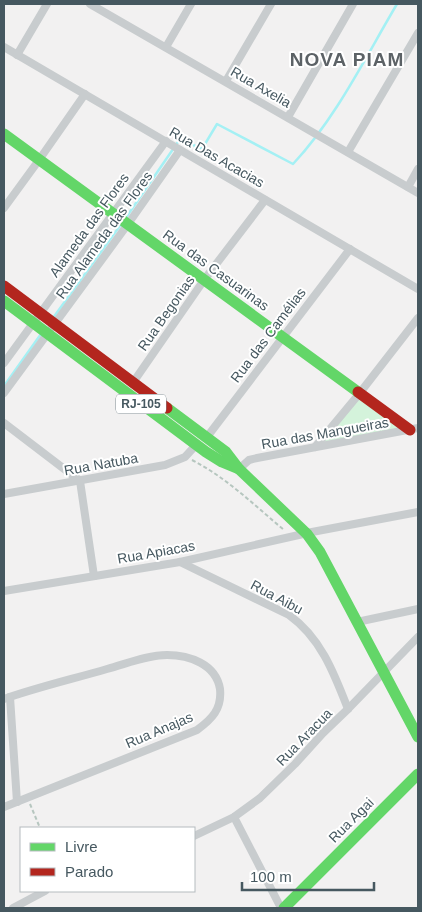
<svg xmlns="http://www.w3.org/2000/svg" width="422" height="912" font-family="Arial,sans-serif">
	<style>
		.green { fill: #d4f3db }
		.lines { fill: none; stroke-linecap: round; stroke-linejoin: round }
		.stream { stroke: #a4f0f4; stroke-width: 2.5 }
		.path { stroke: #b6c6bf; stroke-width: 2; stroke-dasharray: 4 2.5; stroke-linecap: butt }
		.street { stroke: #c8ccce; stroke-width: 8 }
		.fast { stroke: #63d668; stroke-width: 11 }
		.jam { stroke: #b3261e; stroke-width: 11 }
		.labels { text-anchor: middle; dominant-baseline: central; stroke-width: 4; stroke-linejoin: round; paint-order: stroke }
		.shield { fill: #fff; stroke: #7e8a90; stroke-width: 1 }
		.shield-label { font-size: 12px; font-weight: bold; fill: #465860 }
		.street-label { font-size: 14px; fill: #465860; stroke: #fff }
		.district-label { font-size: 19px; font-weight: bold; letter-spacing: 1px; fill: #5c6266; stroke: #fff }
	</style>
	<rect width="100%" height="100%" fill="#f2f1f1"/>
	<path class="green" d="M 360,394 L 409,430 L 321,446 Z"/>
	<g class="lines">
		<g class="stream">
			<path d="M 125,219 L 180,139 L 202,149 L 217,124 L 293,164 C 336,118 365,58 397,4"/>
			<path d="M 53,318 L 122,223"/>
			<path d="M 4,386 L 41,334"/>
		</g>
		<g class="path">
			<path d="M 192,460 C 227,478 254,505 284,530"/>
			<path d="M 30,804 L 40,828"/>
		</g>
		<g class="street">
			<path d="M 90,4 L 418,193"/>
			<path d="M 4,47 L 418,289"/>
			<path d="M 166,47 L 191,4"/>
			<path d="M 17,55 L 47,4"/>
			<path d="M 226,81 L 271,4"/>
			<path d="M 288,117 L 353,4"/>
			<path d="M 348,152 L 418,33"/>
			<path d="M 408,187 L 418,169"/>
			<path d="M 4,208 L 39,160 L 85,94"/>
			<path d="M 4,363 L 166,141"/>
			<path d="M 132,384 L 204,280 L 265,200"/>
			<path d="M 4,393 L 128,224 L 180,150"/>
			<path d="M 4,423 L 80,481 L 94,576"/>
			<path d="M 207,437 L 350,249"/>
			<path d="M 315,447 L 359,394 L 418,318"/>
			<path d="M 239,469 L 249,460 L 257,458 L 418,428"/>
			<path d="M 4,494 L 165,465 L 185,457 L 196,445"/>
			<path d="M 180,562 L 289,615 C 321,638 334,673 348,709"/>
			<path d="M 4,591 L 180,562 L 312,532 L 418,512"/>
			<path d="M 357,622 L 418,609"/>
			<path d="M 10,697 L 17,802"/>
			<path d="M 4,699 C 38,687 73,679 107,669 C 126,664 147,655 167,655 C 189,655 216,664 220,689 C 222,709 212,719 197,730 L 4,807"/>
			<path d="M 234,817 L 281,908"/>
			<path d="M 194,836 L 234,817 L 260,798 L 295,764 L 323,733 L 348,709 L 418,637"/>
			<path d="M 13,908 L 45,891"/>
		</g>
		<g class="fast">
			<path d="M 4,134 L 358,392"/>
			<path d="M 4,301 L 206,452 L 222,462 L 239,469"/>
			<path d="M 167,408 L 226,452 L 239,469 L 307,534 L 320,552 L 418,737"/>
			<path d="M 284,908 L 418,774"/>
		</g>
		<g class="jam">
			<path d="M 4,286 L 167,408"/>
			<path d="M 358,392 L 410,430"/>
		</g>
	</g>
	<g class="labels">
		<rect class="shield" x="116" y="394.5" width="50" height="19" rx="4"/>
		<g class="shield-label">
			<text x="141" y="404">RJ-105</text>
		</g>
		<g class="street-label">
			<text transform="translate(261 87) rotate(30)">Rua Axelia</text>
			<text transform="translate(217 157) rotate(30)">Rua Das Acacias</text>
			<text transform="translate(89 225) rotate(-54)">Alameda das Flores</text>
			<text transform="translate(104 235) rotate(-54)">Rua Alameda das Flores</text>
			<text transform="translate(216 270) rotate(36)">Rua das Casuarinas</text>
			<text transform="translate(166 313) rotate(-55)">Rua Begonias</text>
			<text transform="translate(268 335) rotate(-53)">Rua das Camélias</text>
			<text transform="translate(325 433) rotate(-10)">Rua das Mangueiras</text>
			<text transform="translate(101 464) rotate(-10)">Rua Natuba</text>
			<text transform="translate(156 552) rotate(-10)">Rua Apiacas</text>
			<text transform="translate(277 597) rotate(28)">Rua Aibu</text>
			<text transform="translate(159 730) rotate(-23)">Rua Anajas</text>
			<text transform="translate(304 737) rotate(-46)">Rua Aracua</text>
			<text transform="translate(351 820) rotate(-45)">Rua Agai</text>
		</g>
		<g class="district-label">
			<text x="347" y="59">NOVA PIAM</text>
		</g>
	</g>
	<rect width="422" height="912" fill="none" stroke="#465860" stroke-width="10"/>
	<rect x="20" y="827" width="175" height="65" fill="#ffffff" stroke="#b5bcbf"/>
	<rect x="30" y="843" width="25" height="8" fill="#63d668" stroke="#b5bcbf"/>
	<text x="65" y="852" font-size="15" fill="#465860">Livre</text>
	<rect x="30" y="868" width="25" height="8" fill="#b3261e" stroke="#b5bcbf"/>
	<text x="65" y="877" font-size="15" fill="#465860">Parado</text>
	<path d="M242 882v8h132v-8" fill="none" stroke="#465860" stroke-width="2.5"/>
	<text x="250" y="882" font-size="15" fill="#465860" stroke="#ffffff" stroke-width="4" paint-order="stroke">100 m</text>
</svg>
